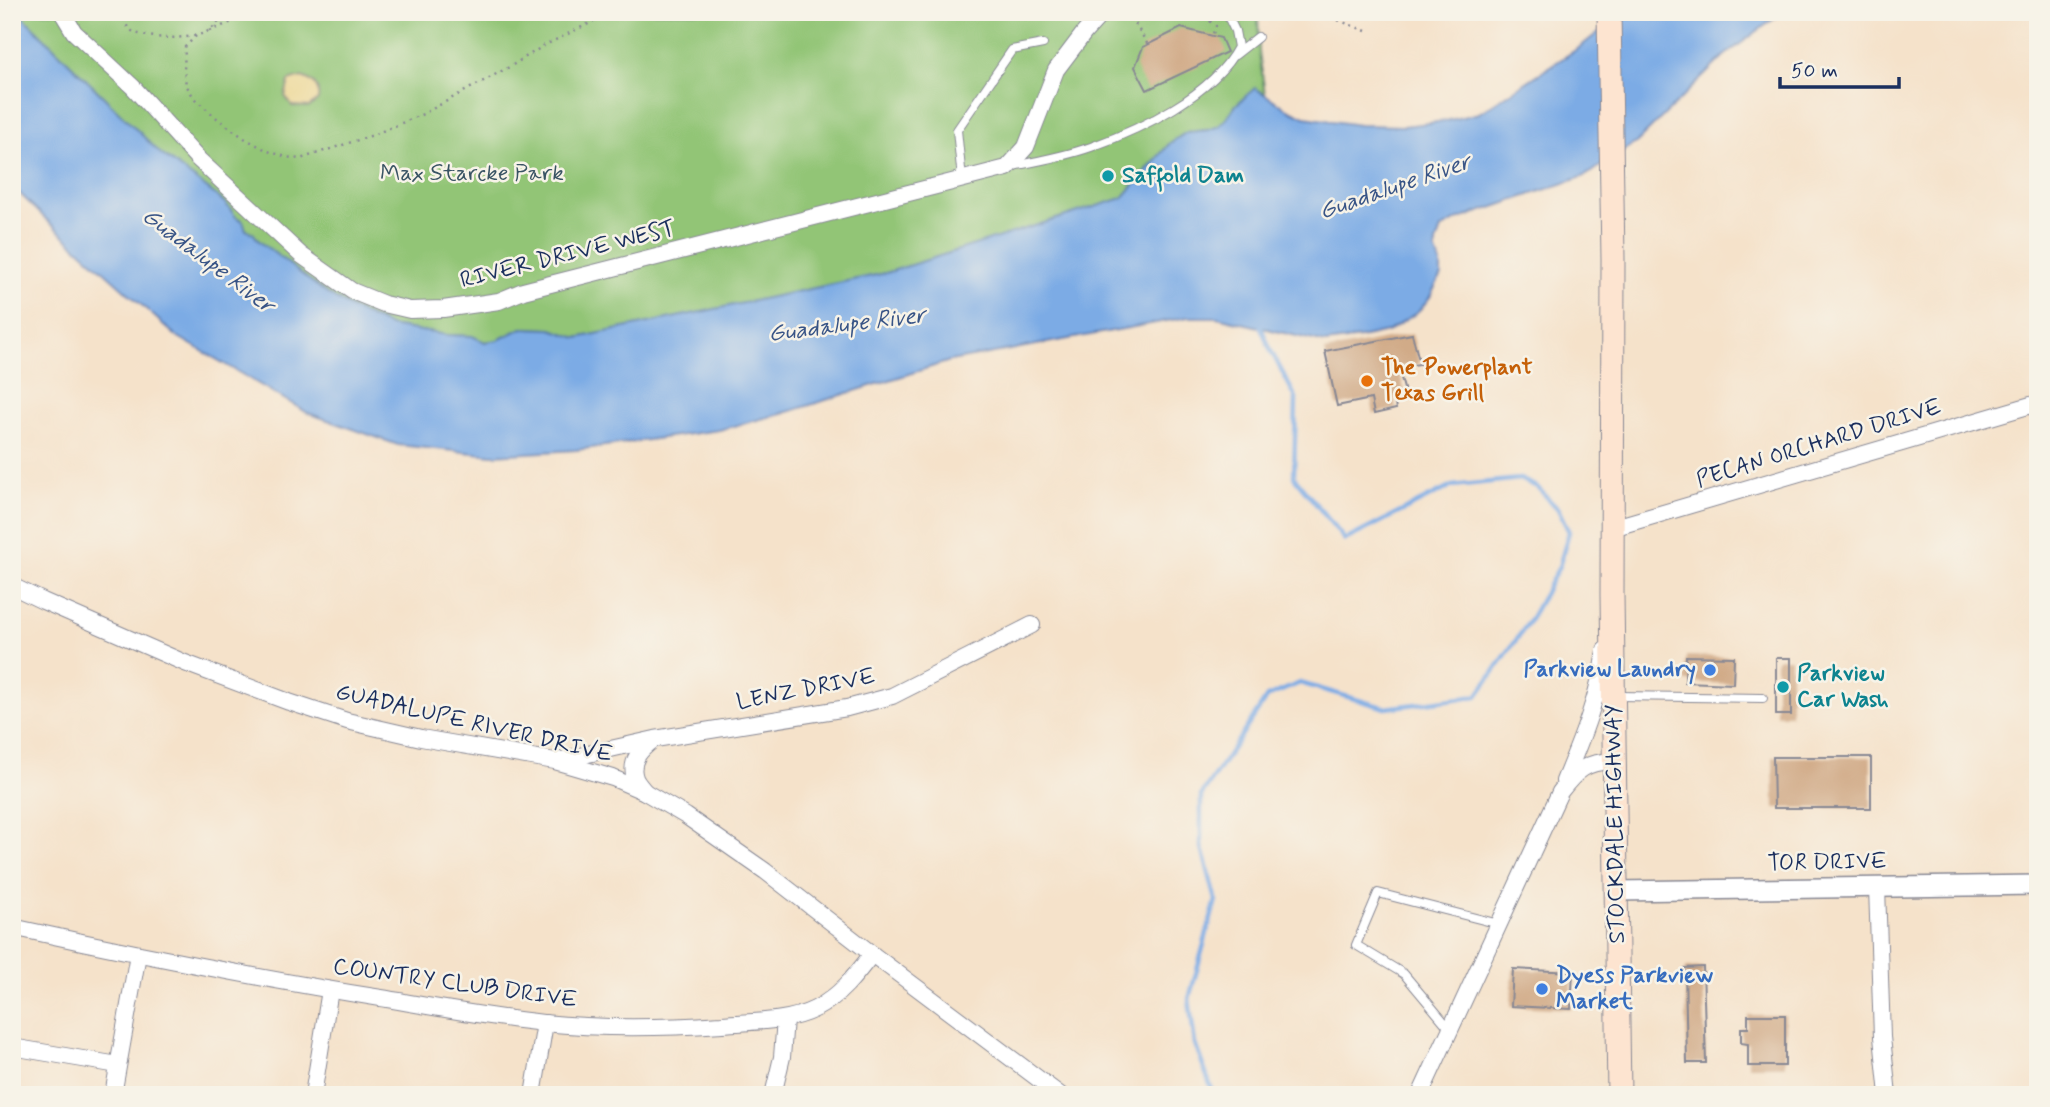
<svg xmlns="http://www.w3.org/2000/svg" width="2050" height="1107" font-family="Mynerve,sans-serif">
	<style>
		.green { fill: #92c576; stroke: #567a6a; stroke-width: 2 }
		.sand { fill: #eeda9e; stroke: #84847e; stroke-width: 2 }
		.water { fill: #7babe5; stroke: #4b6da2; stroke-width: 2 }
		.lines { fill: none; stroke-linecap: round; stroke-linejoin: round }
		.stream { stroke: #7babe5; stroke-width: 4.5 }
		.building { fill: #d1ab88 }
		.service-casing { stroke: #888894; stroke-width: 10 }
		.minor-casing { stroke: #888894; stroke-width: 18 }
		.tertiary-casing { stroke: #888894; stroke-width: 22 }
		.secondary-casing { stroke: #888894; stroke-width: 25 }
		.path { stroke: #888894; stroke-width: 2.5; stroke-dasharray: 2 5; stroke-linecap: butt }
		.service { stroke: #fff; stroke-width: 8 }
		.minor { stroke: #fff; stroke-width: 16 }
		.tertiary { stroke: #fff; stroke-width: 19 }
		.secondary { stroke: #fde4d0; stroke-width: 23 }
		.culture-dot { fill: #0f9aa8; stroke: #f7f3e8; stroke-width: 2.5 }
		.food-dot { fill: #e8710a; stroke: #f7f3e8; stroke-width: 2.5 }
		.shop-dot { fill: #3f7fe0; stroke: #f7f3e8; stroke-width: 2.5 }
		.labels { text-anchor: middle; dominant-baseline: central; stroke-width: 5; stroke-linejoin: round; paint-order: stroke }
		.park-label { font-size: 23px; fill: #395464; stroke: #f7f3e8 }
		.culture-label { font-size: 23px; font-weight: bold; fill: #0d838f; stroke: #f7f3e8; text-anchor: start }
		.street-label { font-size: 23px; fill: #1b2f5e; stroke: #f7f3e8 }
		.food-label { font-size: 23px; font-weight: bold; fill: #c56008; stroke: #f7f3e8; text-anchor: start }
		.shop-label { font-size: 23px; font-weight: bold; fill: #366cbe; stroke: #f7f3e8; text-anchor: end }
		.water-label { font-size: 24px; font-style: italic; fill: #385486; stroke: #f7f3e8 }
	</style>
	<rect width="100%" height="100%" fill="#f7f3e8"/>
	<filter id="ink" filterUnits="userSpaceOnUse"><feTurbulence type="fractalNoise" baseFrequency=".0143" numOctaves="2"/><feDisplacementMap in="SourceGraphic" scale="14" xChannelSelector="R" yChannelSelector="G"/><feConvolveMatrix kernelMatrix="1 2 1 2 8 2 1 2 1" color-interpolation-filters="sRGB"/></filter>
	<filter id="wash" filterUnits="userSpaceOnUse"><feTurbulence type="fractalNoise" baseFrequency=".00686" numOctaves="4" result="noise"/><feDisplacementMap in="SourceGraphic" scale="28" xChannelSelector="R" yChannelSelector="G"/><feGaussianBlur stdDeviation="1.57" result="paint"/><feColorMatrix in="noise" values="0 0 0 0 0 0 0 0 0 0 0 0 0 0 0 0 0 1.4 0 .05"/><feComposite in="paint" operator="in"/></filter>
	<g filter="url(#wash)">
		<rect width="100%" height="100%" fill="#f5e2ca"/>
		<path class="green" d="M 18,12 L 1258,12 L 1259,52 L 1265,94 L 1255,89 L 1236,105 L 1227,118 L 1219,126 L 1208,130 L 1187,132 L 1170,143 L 1123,198 L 886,273 L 577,338 L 551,329 L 522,328 L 498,340 L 484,342 L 472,336 L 447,335 L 389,326 L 355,310 L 326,293 L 259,241 L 253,233 L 246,230 L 243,221 L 236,217 L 225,203 L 209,190 L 160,153 Z"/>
		<path class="sand" d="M 302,77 C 314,81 320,87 318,100 L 309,107 L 292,106 L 285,96 L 289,81 Z"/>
		<path class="water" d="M 12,12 L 18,12 L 160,153 L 209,190 L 225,203 L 236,217 L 243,221 L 246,230 L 253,233 L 259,241 L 326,293 L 355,310 L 389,326 L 447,335 L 472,336 L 485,342 L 498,340 L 522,328 L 551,329 L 577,338 L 886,273 L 1123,198 L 1170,143 L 1187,132 L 1208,130 L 1219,126 L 1227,118 L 1236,105 L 1255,88 L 1288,109 L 1305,117 L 1359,125 L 1404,126 L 1446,121 L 1479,113 L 1580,47 L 1624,12 L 1783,12 L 1724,56 L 1637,142 L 1585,176 L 1459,219 L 1441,229 L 1436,243 L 1436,252 L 1441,265 L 1441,275 L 1430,297 L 1418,312 L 1387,332 L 1360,338 L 1326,343 L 1217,317 L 1188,317 L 950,361 L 791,411 L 719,430 L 576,450 L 493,455 L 398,445 L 308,413 L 175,335 L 50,223 L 12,186 Z"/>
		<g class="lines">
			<path class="stream" d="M 1214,1095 L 1195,1044 L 1189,999 L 1216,900 L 1201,845 L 1201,796 L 1267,697 L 1300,683 L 1386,708 L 1477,696 L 1528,623 L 1559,567 L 1569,532 L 1558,509 L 1537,487 L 1520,479 L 1452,486 L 1345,540 L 1294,477 L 1296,398 L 1271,351 L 1260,325"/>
		</g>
		<g id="blocks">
			<g class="building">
				<path d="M 1181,28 L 1221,38 L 1227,52 L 1147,90 L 1135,67 L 1143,47 Z"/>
				<path d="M 1412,334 L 1420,364 L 1398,367 L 1406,396 L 1394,398 L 1396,409 L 1374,414 L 1371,399 L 1337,406 L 1325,351 Z"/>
				<path d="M 1686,656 L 1734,657 L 1733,684 L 1685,682 Z"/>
				<rect x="1776" y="658" width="15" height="57"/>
				<path d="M 1773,757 L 1871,757 L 1871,808 L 1774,808 Z"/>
				<path d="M 1703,967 L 1706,1063 L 1687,1063 L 1685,968 Z"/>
				<path d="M 1513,969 L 1573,972 L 1571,1009 L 1511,1006 Z"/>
				<path d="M 1748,1015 L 1785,1015 L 1785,1066 L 1748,1066 L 1748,1044 L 1741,1043 L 1741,1028 L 1748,1028 Z"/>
			</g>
		</g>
	</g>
	<g filter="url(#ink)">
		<use href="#blocks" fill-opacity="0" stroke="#888894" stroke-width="2"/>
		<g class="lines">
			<g class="service-casing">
				<g id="service">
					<path d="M 1235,55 L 1258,37"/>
					<path d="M 1013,166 C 1039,161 1066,156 1091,147 C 1141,129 1213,95 1238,47 L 1235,31 L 1226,12"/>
					<path d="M 962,179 L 957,130 L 1012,50 L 1043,44"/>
					<path d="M 1617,696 L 1763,698"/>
					<path d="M 1450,1029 L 1404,974 L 1356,945 L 1378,893 L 1499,924"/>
				</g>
			</g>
			<g class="minor-casing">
				<g id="minor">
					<path d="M 62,12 L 74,32 L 133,87 L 198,159 L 301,255 L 352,291 L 384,304 L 410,310 L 443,309 L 499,301 L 523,291 L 1007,168 L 1026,147 L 1056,70 L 1084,33 L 1103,12"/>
					<path d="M 1612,528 L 2038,403"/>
					<path d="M 12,586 L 43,601 L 185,663 L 289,702 L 347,721 L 421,738 L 555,761 L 613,778 L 645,792 L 686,816 L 765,871 L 872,954 L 1060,1095"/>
					<path d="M 557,761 L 655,739 L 847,708 L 892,696 L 1032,625"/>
					<path d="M 1564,781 C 1582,738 1599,696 1605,650"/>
					<path d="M 645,792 C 642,788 637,783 635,778 C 629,761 641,749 653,740"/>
					<path d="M 1877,887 L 1882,1037 L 1888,1095"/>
					<path d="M 12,927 C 135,954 257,978 381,998 C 434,1007 488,1017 543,1023 C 602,1029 663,1028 722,1024 C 753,1021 787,1023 815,1009 C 839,997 856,975 872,954"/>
					<path d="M 12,1047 L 118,1065"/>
					<path d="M 113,1095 L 138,954"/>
					<path d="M 313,1095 L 330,990"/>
					<path d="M 533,1095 L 545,1023"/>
					<path d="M 773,1095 L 782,1057 L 785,1019"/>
					<path d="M 1420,1095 L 1560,792 C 1576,771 1587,760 1615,762"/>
				</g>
			</g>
			<g class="tertiary-casing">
				<path id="tertiary" d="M 1617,891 L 2038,885"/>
			</g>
			<g class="secondary-casing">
				<path id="secondary" d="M 1609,12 L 1613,259 L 1612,595 L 1619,1095"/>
			</g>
			<g class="path">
				<path d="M 123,12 C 124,20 125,26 132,31 C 145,40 195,40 208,31 C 215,27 222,18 228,12"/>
				<path d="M 1128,12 L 1148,45"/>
				<path d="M 1199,12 L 1216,26 L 1212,36"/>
				<path d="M 1325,15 L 1366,31"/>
				<path d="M 209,31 L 258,12"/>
				<path d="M 196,36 L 185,47 L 184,70 L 186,85 L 195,99 L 218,119 L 244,138 L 268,151 L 286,157 L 300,159 L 373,135 L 423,114 L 511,66 L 545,45 L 613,12"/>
			</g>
			<use href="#service" class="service"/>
			<use href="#minor" class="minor"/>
			<use href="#tertiary" class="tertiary"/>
			<use href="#secondary" class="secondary"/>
		</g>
	</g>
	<g class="culture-dot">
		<circle cx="1108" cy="176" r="7"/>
		<circle cx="1783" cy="687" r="7"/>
	</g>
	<circle class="food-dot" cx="1367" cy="381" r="7"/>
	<g class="shop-dot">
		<circle cx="1710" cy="670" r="7"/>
		<circle cx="1542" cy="989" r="7"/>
	</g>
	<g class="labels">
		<g class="park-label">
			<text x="472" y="174">Max Starcke Park</text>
		</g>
		<g class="culture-label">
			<text x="1122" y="176">Saffold Dam</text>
			<text x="1797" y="674">Parkview<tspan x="1797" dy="26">Car Wash</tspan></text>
		</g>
		<g class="street-label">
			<text transform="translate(568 255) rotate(-14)">RIVER DRIVE WEST</text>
			<text transform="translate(1819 444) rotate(-17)">PECAN ORCHARD DRIVE</text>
			<text transform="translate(806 690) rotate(-11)">LENZ DRIVE</text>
			<text transform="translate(474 724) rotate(13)">GUADALUPE RIVER DRIVE</text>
			<text transform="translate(1616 824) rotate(-91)">STOCKDALE HIGHWAY</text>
			<text transform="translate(1827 863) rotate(-1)">TOR DRIVE</text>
			<text transform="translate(455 984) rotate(8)">COUNTRY CLUB DRIVE</text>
		</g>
		<g class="food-label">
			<text x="1381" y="368">The Powerplant<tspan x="1381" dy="26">Texas Grill</tspan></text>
		</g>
		<g class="shop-label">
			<text x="1696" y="670">Parkview Laundry</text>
			<text x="1556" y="976" text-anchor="start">Dyess Parkview<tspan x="1556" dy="26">Market</tspan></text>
		</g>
		<g class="water-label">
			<text transform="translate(1395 187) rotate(-19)">Guadalupe River</text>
			<text transform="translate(208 261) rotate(37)">Guadalupe River</text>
			<text transform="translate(847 325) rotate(-7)">Guadalupe River</text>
		</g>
	</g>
	<rect width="2050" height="1107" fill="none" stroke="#f7f3e8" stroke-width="42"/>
	<path d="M1780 77v10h119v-10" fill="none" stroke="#1b2f5e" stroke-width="3.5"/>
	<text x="1791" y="77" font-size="21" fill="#1b2f5e" stroke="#f7f3e8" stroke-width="5" paint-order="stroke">50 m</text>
</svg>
